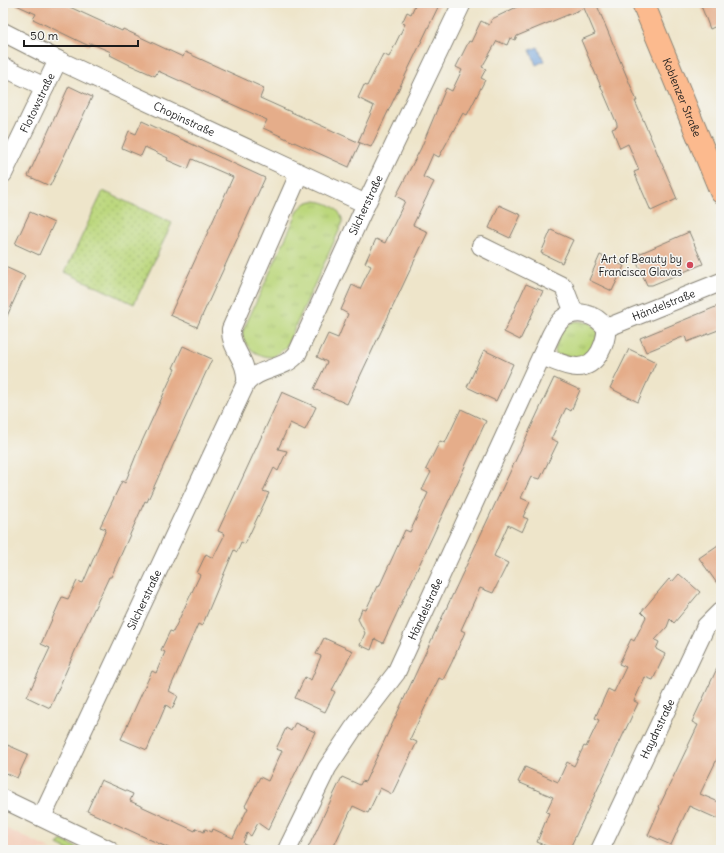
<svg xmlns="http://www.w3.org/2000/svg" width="724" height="853" font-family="Delius,sans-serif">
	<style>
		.built { fill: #f4d3c1 }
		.grass { fill: url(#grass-tufts); stroke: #6c7a4c }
		.park { fill: url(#park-dots); stroke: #6c7a4c }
		.water { fill: #71a2db; stroke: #465f7c }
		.building { fill: #e5ad8a }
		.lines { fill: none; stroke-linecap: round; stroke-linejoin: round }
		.minor-casing { stroke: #858073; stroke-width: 20 }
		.major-casing { stroke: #858073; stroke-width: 24 }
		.minor { stroke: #fff; stroke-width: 18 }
		.major { stroke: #fcba8e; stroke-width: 22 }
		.poi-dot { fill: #d1495b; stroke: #f6f6f2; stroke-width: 1.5 }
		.labels { text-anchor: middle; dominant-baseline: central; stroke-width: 3; stroke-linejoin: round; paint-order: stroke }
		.street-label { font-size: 11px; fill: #1c1c1c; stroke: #f6f6f2 }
		.poi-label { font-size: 11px; fill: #1c1c1c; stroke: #f6f6f2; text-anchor: end }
	</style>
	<defs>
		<pattern id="grass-tufts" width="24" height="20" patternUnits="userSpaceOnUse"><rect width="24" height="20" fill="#bbd77c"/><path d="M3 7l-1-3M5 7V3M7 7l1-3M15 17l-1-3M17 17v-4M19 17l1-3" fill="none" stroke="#a0b86b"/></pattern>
		<pattern id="park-dots" width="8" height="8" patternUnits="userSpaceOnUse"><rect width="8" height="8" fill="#bbd77c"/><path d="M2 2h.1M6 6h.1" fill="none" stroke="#a0b86b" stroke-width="1.8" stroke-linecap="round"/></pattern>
	</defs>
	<rect width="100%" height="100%" fill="#f6f6f2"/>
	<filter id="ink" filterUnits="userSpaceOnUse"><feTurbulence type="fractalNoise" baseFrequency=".025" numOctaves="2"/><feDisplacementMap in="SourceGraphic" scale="8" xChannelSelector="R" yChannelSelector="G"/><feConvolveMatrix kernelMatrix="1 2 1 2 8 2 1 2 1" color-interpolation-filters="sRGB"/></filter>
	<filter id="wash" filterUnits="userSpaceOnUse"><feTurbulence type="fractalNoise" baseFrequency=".012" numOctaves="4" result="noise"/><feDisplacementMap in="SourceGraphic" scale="16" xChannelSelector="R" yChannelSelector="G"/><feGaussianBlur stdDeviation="0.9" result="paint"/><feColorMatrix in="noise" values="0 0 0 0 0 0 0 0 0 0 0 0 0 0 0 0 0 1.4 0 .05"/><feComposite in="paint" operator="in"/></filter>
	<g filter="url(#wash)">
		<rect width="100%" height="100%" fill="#eee5ca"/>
		<path class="built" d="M 3,827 L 31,840 L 52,850 L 3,850 Z"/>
		<g class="grass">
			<path d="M 312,201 C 326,201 340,207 343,222 L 286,347 L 273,357 C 258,357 244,348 242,333 L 299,209 L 306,203 Z"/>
			<path d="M 576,321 L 590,323 L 599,333 L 590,353 L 579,359 L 556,354 L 555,349 L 561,329 Z"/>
			<path d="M 61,840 L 82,850 L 68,850 L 58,845 Z"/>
		</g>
		<path class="park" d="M 103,191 L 172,223 L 134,304 L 65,272 Z"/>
		<path class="water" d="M 538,47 L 544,61 L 536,65 L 530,50 Z"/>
		<g id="blocks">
			<g class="building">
				<path d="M 12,3 L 61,3 L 122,31 L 123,29 L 183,57 L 185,52 L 264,88 L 260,98 L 360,143 L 349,167 L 263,128 L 267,120 L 158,71 L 155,76 L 130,65 L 110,55 L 111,52 L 90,43 L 89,46 L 33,19 L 36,14 Z"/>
				<path d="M 416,3 L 440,3 L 371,147 L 358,142 L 374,106 L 358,98 L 364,85 L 367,86 L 383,54 L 389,57 L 405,24 L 402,23 L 407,12 L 411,14 Z"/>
				<path d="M 525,3 L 596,3 L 637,101 L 635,101 L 677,199 L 651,211 L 634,172 L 639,170 L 628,144 L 620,148 L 612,129 L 617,127 L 617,124 L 581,40 L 595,34 L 584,8 L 517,36 L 515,40 L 510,38 L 507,45 L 497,41 L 482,67 L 486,69 L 481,78 L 485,80 L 467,115 L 463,113 L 439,157 L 433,154 L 423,177 L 434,182 L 413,225 L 428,232 L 347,404 L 314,389 L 327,362 L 317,357 L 328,334 L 338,338 L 348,314 L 341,310 L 352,285 L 360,289 L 371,266 L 365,263 L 376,239 L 385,243 L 405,201 L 396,196 L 421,148 L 446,88 L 452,91 L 462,70 L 456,67 L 469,41 L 471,42 L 481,21 L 489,25 L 492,19 Z"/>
				<path d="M 700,3 L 721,3 L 721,24 L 710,29 Z"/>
				<path d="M 69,86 L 92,97 L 50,186 L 28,176 Z"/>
				<path d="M 142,121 L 265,178 L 197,327 L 170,315 L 233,177 L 192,159 L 188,169 L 167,160 L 168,158 L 145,147 L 141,156 L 122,148 L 129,131 L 136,134 Z"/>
				<path d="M 499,205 L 521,215 L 510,238 L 489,228 Z"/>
				<path d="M 30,212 L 54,223 L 39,255 L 15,244 Z"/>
				<path d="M 551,230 L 573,240 L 562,263 L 541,253 Z"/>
				<path d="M 689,232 L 703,264 L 652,285 L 647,285 L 634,256 Z"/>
				<path d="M 600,255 L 624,266 L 612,291 L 589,280 Z"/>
				<path d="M 3,266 L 25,276 L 3,325 Z"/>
				<path d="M 526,284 L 543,291 L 520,340 L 504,332 Z"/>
				<path d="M 718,306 L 721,312 L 721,329 L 687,342 L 685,336 L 646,352 L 640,338 Z"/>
				<path d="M 183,346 L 212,359 L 147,502 L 145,501 L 111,577 L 109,577 L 82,635 L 50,708 L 27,697 L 50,648 L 41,644 L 62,597 L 68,599 L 77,581 L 83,583 L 106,529 L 100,527 L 122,481 L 125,483 L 139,448 L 175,369 L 173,368 Z"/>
				<path d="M 629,349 L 656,362 L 638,402 L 610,388 Z"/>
				<path d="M 484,350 L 513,364 L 496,401 L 467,387 Z"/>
				<path d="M 554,378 L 580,390 L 571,411 L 566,408 L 551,439 L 558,442 L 540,479 L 531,477 L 521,498 L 530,502 L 523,517 L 528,519 L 522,532 L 508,525 L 494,556 L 508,563 L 493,593 L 480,588 L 461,630 L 465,632 L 452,662 L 443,680 L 439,678 L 410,739 L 417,742 L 392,794 L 380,788 L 368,813 L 353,806 L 332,850 L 307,850 L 342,777 L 360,785 L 362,781 L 365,782 Z"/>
				<path d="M 282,392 L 316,407 L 305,430 L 290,423 L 278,449 L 287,451 L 278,471 L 274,468 L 263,491 L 269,493 L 245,544 L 241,542 L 237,552 L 234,550 L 202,626 L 198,624 L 169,691 L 178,696 L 172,709 L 166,705 L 147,750 L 121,739 L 152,671 L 156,673 L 165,652 L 161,650 L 170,631 L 173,632 L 200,575 L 197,573 L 206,554 L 213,558 L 225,534 L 218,531 Z"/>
				<path d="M 461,409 L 486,421 L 383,643 L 375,639 L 371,650 L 360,645 L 365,633 L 358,619 L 362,609 L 366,610 L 377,586 L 379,587 L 405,530 L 410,532 L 428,493 L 422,490 L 431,472 L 426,469 L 440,441 L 445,443 Z"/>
				<path d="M 721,543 L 721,589 L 699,558 Z"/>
				<path d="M 679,574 L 700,592 L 674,623 L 670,619 L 667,627 L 655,640 L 659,642 L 656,649 L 665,654 L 653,680 L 645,677 L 634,701 L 638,703 L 569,850 L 555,850 L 537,842 L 549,813 L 546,812 L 553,797 L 518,782 L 525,767 L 558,782 L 567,762 L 574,766 L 584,746 L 586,747 L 599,720 L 595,718 L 608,689 L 614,692 L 626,667 L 619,664 L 631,639 L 634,641 L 646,617 L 641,612 L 669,579 L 672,582 Z"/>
				<path d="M 324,638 L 353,651 L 332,690 L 335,692 L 325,712 L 295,698 L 305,677 L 311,680 L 321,656 L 316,654 Z"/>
				<path d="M 721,660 L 721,751 L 700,794 L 721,803 L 721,812 L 718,819 L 689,806 L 671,845 L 648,835 L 660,808 L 659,807 L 698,725 L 692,722 Z"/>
				<path d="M 295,723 L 315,732 L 268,830 L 258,823 L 251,836 L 247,833 L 243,843 L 259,850 L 173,850 L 87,811 L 101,780 L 133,794 L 130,801 L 195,831 L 196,828 L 204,832 L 205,829 L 212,832 L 213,829 L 233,838 L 248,808 L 245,806 L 260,777 L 268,781 L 282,751 L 276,749 L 286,728 L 291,731 Z"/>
				<path d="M 3,743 L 28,754 L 17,778 L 3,772 Z"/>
			</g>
		</g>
	</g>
	<g filter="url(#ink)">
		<use href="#blocks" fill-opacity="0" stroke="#858073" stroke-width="1"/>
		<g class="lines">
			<g class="minor-casing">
				<g id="minor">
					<path id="s1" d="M 3,32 L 58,60 L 366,204"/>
					<path d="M 3,67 L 45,87"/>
					<path id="s2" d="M 3,174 L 58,60"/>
					<path d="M 481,246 L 564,287 L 574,313"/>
					<path id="s3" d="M 606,328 L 721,282"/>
					<path d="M 246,383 C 248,359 230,350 231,329 L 299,174"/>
					<path d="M 3,799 L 109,850"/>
					<path id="s4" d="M 42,817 L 246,383 C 260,367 284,370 297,354 L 366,204 L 462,3"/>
					<path id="s5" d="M 287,850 L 327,768 L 353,729 L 396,673 L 551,335 C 554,329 557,323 562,319 C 576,308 596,314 606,328 C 607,337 604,344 600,352 C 585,378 563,364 542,356"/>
					<path id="s6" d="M 600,850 L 706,626 L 721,611"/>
				</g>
			</g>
			<g class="major-casing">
				<g id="major">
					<path id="s7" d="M 643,3 L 721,192"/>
				</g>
			</g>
			<use href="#minor" class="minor"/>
			<use href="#major" class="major"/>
		</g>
	</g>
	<circle class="poi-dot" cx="690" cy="265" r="4"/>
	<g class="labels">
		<g class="street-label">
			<text stroke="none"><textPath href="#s7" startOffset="102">Koblenzer Straße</textPath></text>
			<text stroke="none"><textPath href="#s2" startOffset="79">Flotowstraße</textPath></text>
			<text stroke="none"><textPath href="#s1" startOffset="201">Chopinstraße</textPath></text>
			<text stroke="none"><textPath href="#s4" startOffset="703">Silcherstraße</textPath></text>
			<text stroke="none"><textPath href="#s3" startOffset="62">Händelstraße</textPath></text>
			<text stroke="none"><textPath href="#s4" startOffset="240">Silcherstraße</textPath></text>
			<text stroke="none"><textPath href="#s5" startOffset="279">Händelstraße</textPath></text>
			<text stroke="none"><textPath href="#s6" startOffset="134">Haydnstraße</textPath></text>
		</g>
		<g class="poi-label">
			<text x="682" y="259">Art of Beauty by<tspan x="682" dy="13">Francisca Glavas</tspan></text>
		</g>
	</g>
	<rect width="724" height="853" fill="none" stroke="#f6f6f2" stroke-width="16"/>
	<path d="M24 40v6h114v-6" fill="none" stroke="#1c1c1c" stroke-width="2"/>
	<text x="30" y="40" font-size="12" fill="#1c1c1c" stroke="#f6f6f2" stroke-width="3" paint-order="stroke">50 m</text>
</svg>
